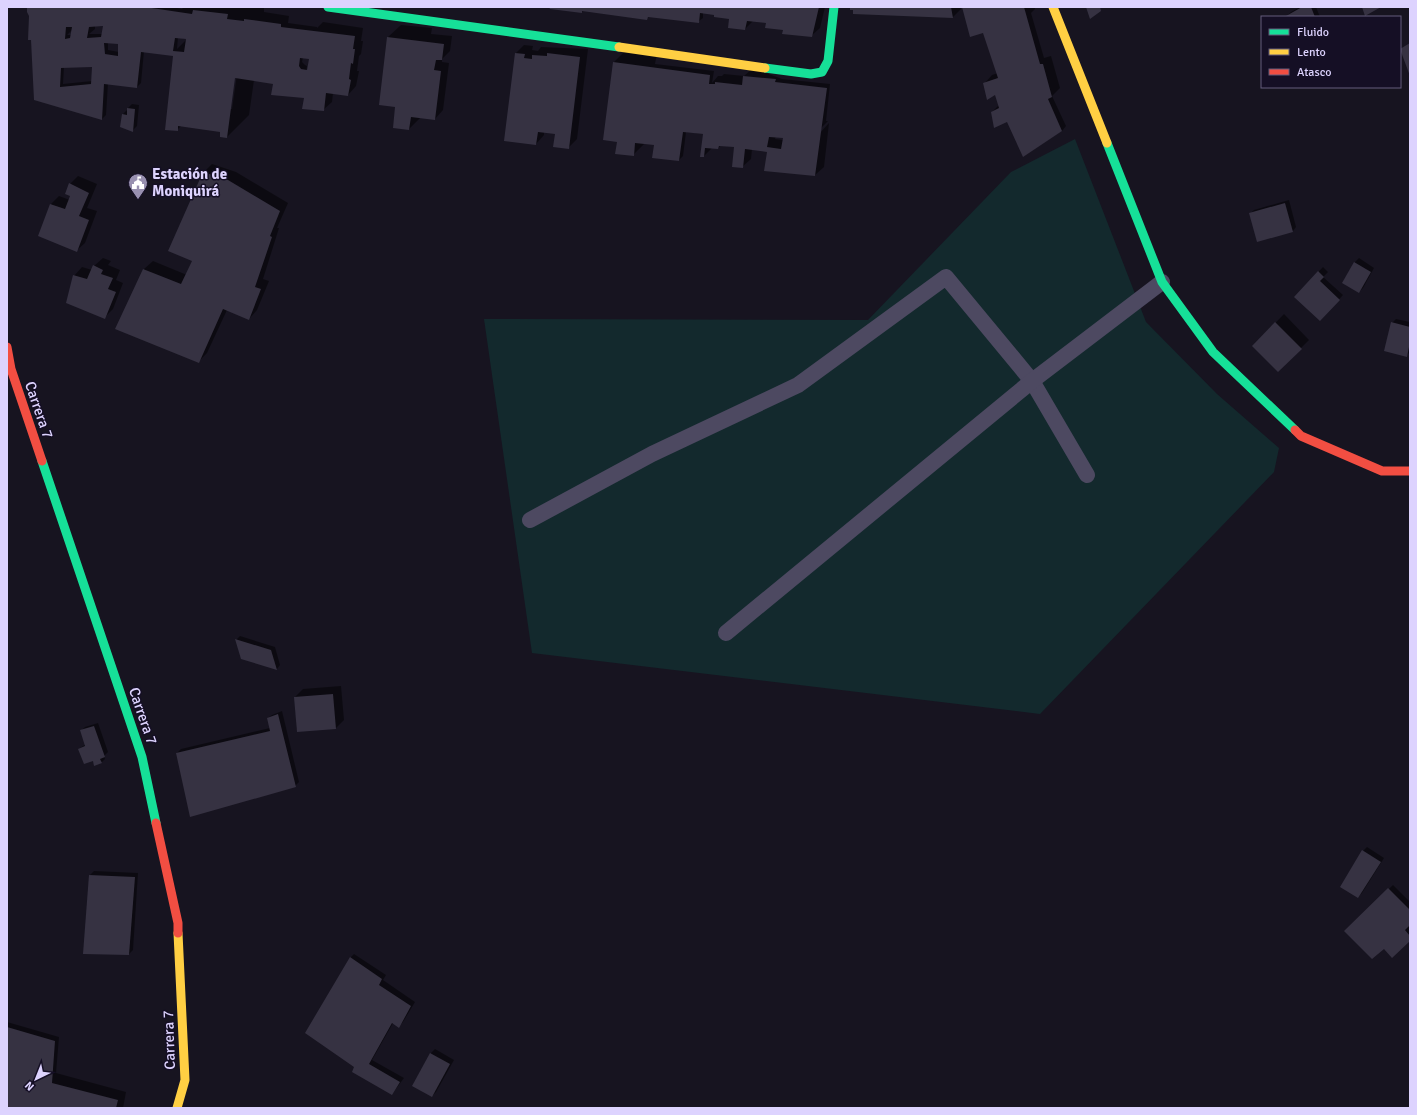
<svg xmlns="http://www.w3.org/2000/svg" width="1417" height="1115" font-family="Signika,sans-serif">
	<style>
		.green { fill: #13292d }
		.shadow { fill: #0007; fill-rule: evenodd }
		.building { fill: #363242; fill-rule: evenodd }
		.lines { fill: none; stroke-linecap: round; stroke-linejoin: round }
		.lane { stroke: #4d4961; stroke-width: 16 }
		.fast { stroke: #16e098; stroke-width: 9 }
		.slow { stroke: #ffcf43; stroke-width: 9 }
		.jam { stroke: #f24e42; stroke-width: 9 }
		.labels { text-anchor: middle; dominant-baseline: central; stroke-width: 3; stroke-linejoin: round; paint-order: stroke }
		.poi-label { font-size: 15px; font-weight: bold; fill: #ddd3fe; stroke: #150f25; text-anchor: start }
		.street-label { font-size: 15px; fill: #ddd3fe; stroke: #150f25 }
	</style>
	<rect width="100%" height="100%" fill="#171420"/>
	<path class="green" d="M 1075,139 L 1146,322 L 1217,394 L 1279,448 L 1274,472 L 1040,714 L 532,653 L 484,319 L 868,320 L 1011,172 Z"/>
	<g class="shadow">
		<path d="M 28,7 L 172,7 L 182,9 L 184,7 L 264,7 L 264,12 L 289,16 L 288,23 L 317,27 L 317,28 L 323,22 L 363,28 L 361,41 L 363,41 L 361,54 L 359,56 L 357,71 L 359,71 L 356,86 L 348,95 L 333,93 L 332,102 L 323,110 L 305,98 L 274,83 L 254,80 L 249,115 L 227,137 L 221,131 L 181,126 L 177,130 L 174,53 L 144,51 L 141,83 L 137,87 L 108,83 L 106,115 L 102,119 L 35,99 L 30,15 ZM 105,23 L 103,34 L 89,34 L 95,29 L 95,25 ZM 72,30 L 72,35 L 67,35 ZM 178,37 L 187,39 L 177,49 ZM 108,42 L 119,43 L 119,52 L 108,50 ZM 303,57 L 310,58 L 305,81 L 307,66 L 305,65 L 302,62 ZM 93,66 L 92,81 L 63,84 L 64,67 ZM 235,73 L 237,74 L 232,109 L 230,109 Z"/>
		<path d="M 551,7 L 825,7 L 820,28 L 811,36 L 767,22 L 753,21 L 745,29 L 731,18 L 716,12 L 703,12 L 703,18 L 699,21 L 650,16 L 647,18 L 583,10 L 582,12 Z"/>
		<path d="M 851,7 L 961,7 L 961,9 L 953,17 L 854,9 Z"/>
		<path d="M 963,7 L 1035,7 L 1035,9 L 1031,13 L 1044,58 L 1051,56 L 1060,88 L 1052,96 L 1066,126 L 1062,131 L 1008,122 L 992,112 L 999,105 L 996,94 L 984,84 L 992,75 L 998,73 L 984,33 Z"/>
		<path d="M 1300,7 L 1316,7 L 1320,17 L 1287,17 L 1287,16 L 1291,12 Z"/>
		<path d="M 401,25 L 432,28 L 431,34 L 452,36 L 450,51 L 442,59 L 442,62 L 449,63 L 443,110 L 435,119 L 421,117 L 409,129 L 397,107 L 388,37 Z"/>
		<path d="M 524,45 L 533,46 L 532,50 L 538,51 L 541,47 L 588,49 L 577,139 L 568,148 L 556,133 L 544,132 L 544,135 L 536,144 L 516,53 Z"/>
		<path d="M 626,50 L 657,53 L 655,64 L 714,71 L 712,83 L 718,76 L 722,76 L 724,74 L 744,76 L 753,68 L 782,79 L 830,84 L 826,121 L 828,121 L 817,132 L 819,134 L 829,123 L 824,167 L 815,175 L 765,170 L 768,151 L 752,149 L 751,159 L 742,167 L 735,146 L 721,145 L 718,148 L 712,148 L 704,156 L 704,134 L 686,132 L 683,156 L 679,160 L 655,144 L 645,143 L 633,155 L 618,141 L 614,62 ZM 776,136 L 784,137 L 783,140 L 775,139 Z"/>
		<path d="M 132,104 L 139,105 L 137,126 L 133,130 L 123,114 L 127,110 L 128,111 L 128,108 Z"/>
		<path d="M 212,164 L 236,172 L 288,203 L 277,228 L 279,228 L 263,279 L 269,281 L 257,310 L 249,319 L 227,310 L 207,353 L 198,362 L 117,328 L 144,269 L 153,261 L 187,275 L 194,260 L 204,172 Z"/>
		<path d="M 78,176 L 97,184 L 87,208 L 97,211 L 85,243 L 76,251 L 51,204 L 59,196 L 70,200 L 70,184 Z"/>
		<path d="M 1289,200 L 1296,227 L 1293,231 L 1250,214 L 1254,210 Z"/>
		<path d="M 103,258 L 111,261 L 108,265 L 120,270 L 116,280 L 123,283 L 113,309 L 105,317 L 74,276 L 82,267 L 92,270 L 94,266 Z"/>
		<path d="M 1359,258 L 1374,268 L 1363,288 L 1359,292 L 1343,282 L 1355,262 Z"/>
		<path d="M 1323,267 L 1328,272 L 1323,277 L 1343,295 L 1320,320 L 1295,297 Z"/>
		<path d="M 1284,314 L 1309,340 L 1278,371 L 1253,346 Z"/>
		<path d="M 1396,319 L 1410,322 L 1410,352 L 1406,356 L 1392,323 Z"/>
		<path d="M 240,636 L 275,647 L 280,665 L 277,669 L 242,658 L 236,640 Z"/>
		<path d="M 341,686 L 344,720 L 336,728 L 297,731 L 295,697 L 303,689 Z"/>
		<path d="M 282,711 L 299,782 L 295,786 L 177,753 L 181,749 L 270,728 L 268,718 L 272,715 Z"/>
		<path d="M 98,723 L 108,752 L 104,756 L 105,759 L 101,763 L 93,760 L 79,749 L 86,744 L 81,731 L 85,727 Z"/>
		<path d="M 1367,847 L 1384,858 L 1362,893 L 1358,897 L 1363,851 Z"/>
		<path d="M 94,871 L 138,873 L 133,950 L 129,954 L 90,875 Z"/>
		<path d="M 1393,885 L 1410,902 L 1410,923 L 1408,926 L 1410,928 L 1410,939 L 1384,948 L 1346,931 Z"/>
		<path d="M 354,954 L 386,975 L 383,980 L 415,1002 L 403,1022 L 399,1026 L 393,1023 L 372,1060 L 404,1078 L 392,1094 L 356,1067 L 350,958 Z"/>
		<path d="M 7,1022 L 59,1037 L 56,1073 L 126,1092 L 123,1108 L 7,1108 Z"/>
		<path d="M 435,1049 L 454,1060 L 436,1092 L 432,1096 L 413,1085 L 431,1053 Z"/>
	</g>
	<g class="building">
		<path d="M 27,7 L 145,7 L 192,14 L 193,10 L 228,14 L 227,19 L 244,21 L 244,19 L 281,24 L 281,27 L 355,36 L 353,49 L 355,49 L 353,64 L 351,63 L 349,79 L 351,80 L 348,96 L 326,93 L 324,111 L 302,109 L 304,98 L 271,95 L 273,84 L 235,78 L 227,138 L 220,137 L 220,132 L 178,126 L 178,131 L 165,130 L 173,56 L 141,52 L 137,88 L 104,84 L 102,120 L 34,100 L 31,40 L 28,40 L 29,16 L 27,12 ZM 103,26 L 101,37 L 87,38 L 89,27 ZM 66,27 L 72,27 L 70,38 L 65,39 ZM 175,38 L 186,39 L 184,52 L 173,51 ZM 104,43 L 118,44 L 118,56 L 105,54 ZM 300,58 L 309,59 L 307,70 L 301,69 L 299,66 ZM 92,67 L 91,84 L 60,87 L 61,68 Z"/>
		<path d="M 549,7 L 819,7 L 812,37 L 782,34 L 783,30 L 765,28 L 766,23 L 747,21 L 745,30 L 728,28 L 729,19 L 714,17 L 714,15 L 700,13 L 699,23 L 648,17 L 647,20 L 582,11 L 582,13 L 550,9 Z"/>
		<path d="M 850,7 L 951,7 L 953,18 L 853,14 L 853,10 L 850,10 Z"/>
		<path d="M 962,7 L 1024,7 L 1040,64 L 1043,64 L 1052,97 L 1048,99 L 1062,131 L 1023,157 L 1007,122 L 994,128 L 991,112 L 999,108 L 995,95 L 987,100 L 983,83 L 998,78 L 983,33 L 970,37 Z"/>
		<path d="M 1086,7 L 1100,7 L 1101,11 L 1090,19 Z"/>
		<path d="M 1302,7 L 1311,7 L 1315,17 L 1286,17 L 1286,16 Z"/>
		<path d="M 1362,7 L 1381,7 L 1365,16 Z"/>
		<path d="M 387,37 L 444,44 L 442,60 L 436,60 L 434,70 L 441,71 L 435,120 L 411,117 L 409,130 L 393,128 L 395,107 L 379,105 Z"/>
		<path d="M 1410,43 L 1410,76 L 1400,49 Z"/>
		<path d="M 515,53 L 525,54 L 524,58 L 532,59 L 532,55 L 547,56 L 547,53 L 580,57 L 569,149 L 553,147 L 555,134 L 538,132 L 536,145 L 504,141 Z"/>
		<path d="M 613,62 L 710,75 L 709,84 L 715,84 L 715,82 L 742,85 L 743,76 L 776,79 L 775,82 L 827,88 L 815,176 L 764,171 L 767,152 L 745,149 L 743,168 L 732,167 L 734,147 L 719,146 L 718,149 L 705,148 L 704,157 L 700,157 L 703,134 L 683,132 L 679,161 L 652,158 L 654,145 L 635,143 L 634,156 L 615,154 L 617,142 L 603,140 ZM 769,137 L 783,138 L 781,149 L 767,147 Z"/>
		<path d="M 127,108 L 135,109 L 133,132 L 120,127 L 122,114 L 127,115 Z"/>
		<path d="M 203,172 L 228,180 L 280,211 L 270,236 L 272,237 L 255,287 L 261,289 L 249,320 L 223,309 L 199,363 L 115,329 L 143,269 L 181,284 L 192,261 L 168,251 Z"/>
		<path d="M 69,183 L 89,193 L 79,216 L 89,220 L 77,252 L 38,236 L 50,204 L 65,209 L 70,196 L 65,194 Z"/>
		<path d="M 1285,203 L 1293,232 L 1257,242 L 1249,213 Z"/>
		<path d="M 1354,262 L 1371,272 L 1359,293 L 1342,283 Z"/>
		<path d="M 93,265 L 103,270 L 101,274 L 113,278 L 108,289 L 116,292 L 105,319 L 66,303 L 73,275 L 87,279 Z"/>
		<path d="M 1318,271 L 1324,277 L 1320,281 L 1340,300 L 1320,321 L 1294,297 Z"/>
		<path d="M 1275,322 L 1302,349 L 1278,372 L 1252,346 Z"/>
		<path d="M 1391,322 L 1410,327 L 1410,342 L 1407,357 L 1384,351 Z"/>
		<path d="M 235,639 L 271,650 L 277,670 L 241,659 Z"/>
		<path d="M 333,694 L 336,729 L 297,732 L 294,697 Z"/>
		<path d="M 278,714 L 296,787 L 190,817 L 176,753 L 270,731 L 267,718 Z"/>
		<path d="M 94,726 L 105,757 L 100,759 L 102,763 L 94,766 L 93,761 L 84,764 L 78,749 L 85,746 L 80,730 Z"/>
		<path d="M 1362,850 L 1381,862 L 1358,898 L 1340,887 Z"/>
		<path d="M 89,875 L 135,877 L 129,955 L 83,954 Z"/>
		<path d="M 1388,888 L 1410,910 L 1410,925 L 1405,930 L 1410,936 L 1410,941 L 1392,958 L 1384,949 L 1372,959 L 1344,931 Z"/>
		<path d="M 350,957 L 382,979 L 379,985 L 411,1006 L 399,1028 L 392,1023 L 369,1064 L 400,1082 L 392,1095 L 352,1072 L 354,1067 L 305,1033 Z"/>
		<path d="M 7,1027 L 55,1041 L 52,1083 L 118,1100 L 116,1108 L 7,1108 Z"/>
		<path d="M 430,1053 L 450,1064 L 432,1097 L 412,1086 Z"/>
	</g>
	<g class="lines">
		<g class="lane">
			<path d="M 530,520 L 652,454 L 798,385 L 946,277 L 1032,381 L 1087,475"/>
			<path d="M 726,633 L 1032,381 L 1162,282"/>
		</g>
		<g class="fast">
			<path d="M 328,7 L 619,47"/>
			<path d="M 765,68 L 811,74 L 822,72 L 828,61 L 834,7"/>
			<path d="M 1107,143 L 1162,282 L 1213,352 L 1295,430"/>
			<path d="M 42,461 L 142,757 L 156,823"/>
		</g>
		<g class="slow">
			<path d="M 1053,7 L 1107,143"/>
			<path d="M 619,47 L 765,68"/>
			<path d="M 177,1108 L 185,1080 L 178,933"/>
		</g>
		<g class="jam">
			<path d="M 7,347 L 11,369 L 42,461"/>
			<path d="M 1295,430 L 1301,436 L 1382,471 L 1410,471"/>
			<path d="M 156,823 L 178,923 L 178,933"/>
		</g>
	</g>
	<defs>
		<g id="civic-pin" transform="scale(1)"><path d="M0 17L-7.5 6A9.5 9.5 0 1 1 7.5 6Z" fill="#9890b0" stroke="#150f25"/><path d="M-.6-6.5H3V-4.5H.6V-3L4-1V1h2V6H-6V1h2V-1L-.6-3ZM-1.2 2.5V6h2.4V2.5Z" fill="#fff"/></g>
	</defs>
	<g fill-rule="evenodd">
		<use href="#civic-pin" x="138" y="183"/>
	</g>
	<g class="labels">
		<g class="poi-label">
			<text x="152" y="174">Estación de<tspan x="152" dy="17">Moniquirá</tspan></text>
		</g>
		<g class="street-label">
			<text transform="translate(39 410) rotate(71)">Carrera 7</text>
			<text transform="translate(143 716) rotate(71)">Carrera 7</text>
			<text transform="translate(169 1040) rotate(-92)">Carrera 7</text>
		</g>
	</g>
	<rect width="1417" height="1115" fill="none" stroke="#ddd3fe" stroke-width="16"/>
	<rect x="1261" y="16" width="140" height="72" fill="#150f25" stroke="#655d7c"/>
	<rect x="1269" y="29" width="20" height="6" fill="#16e098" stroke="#655d7c"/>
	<text x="1297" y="36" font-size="12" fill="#ddd3fe">Fluido</text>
	<rect x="1269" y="49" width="20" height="6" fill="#ffcf43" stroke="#655d7c"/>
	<text x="1297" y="56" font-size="12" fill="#ddd3fe">Lento</text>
	<rect x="1269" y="69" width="20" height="6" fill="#f24e42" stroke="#655d7c"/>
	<text x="1297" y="76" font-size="12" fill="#ddd3fe">Atasco</text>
	<g transform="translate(36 1079) rotate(223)" stroke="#150f25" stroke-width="3" paint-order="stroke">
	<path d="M0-3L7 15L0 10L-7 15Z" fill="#ddd3fe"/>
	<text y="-6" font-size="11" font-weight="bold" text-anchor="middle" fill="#ddd3fe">N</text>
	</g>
</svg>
